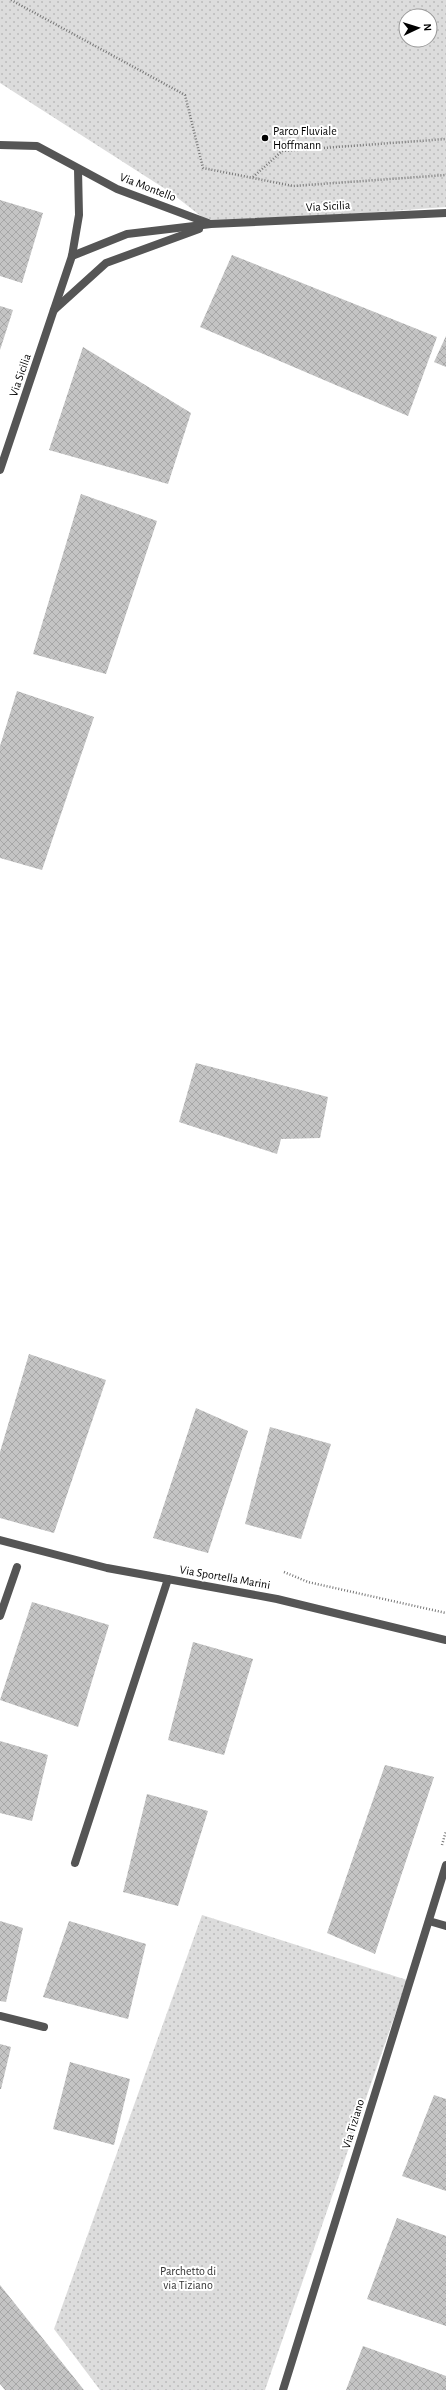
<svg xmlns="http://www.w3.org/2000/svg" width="446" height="2390" font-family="'Alegreya Sans',sans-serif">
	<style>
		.park { fill: url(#park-dots); fill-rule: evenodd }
		.building { fill: url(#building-cross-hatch) }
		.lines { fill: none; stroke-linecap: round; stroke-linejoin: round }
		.path { stroke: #777; stroke-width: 2.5; stroke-dasharray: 1 2; stroke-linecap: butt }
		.service { stroke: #555; stroke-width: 8 }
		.minor { stroke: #555; stroke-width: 8 }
		.poi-dot { fill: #000; stroke: #fff; stroke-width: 1.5 }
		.labels { text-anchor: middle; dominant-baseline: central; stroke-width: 4; stroke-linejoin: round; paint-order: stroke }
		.poi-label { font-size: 12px; fill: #000; stroke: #fff; text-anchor: start }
		.street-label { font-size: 12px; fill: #000; stroke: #fff }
		.park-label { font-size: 12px; fill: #333; stroke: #fff }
	</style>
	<defs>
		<pattern id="park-dots" width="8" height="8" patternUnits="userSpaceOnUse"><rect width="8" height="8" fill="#dcdcdc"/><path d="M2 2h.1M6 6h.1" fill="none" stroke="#bbb" stroke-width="1.8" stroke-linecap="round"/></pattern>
		<pattern id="building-cross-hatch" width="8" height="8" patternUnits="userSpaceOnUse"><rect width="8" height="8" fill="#c4c4c4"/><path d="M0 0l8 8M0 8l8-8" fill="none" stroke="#a7a7a7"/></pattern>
	</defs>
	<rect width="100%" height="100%" fill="#fff"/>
	<g class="park">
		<path d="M 0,0 L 446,0 L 446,207 L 211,224 L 170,192 L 0,83 ZM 406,16 L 430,16 L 430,40 L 406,40 Z"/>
		<path d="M 202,1915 L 407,1980 L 265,2390 L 100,2390 L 54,2329 Z"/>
	</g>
	<g class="building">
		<path d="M 0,200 L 43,213 L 22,283 L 0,276 Z"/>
		<path d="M 232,255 L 437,337 L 408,416 L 200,327 Z"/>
		<path d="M 0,306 L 13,310 L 0,350 Z"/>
		<path d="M 446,336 L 446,367 L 434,362 Z"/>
		<path d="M 83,347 L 191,413 L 168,484 L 49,450 Z"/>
		<path d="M 81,494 L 157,521 L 106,674 L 33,654 Z"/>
		<path d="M 17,691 L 94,717 L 42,870 L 0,858 L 0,746 Z"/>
		<path d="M 196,1063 L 328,1097 L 320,1138 L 281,1139 L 277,1154 L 179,1122 Z"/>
		<path d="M 29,1354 L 106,1380 L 54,1533 L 0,1518 L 0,1452 Z"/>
		<path d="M 196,1408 L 248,1431 L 208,1553 L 153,1538 Z"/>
		<path d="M 270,1427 L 331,1444 L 301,1539 L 245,1524 Z"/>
		<path d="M 32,1602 L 109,1625 L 78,1727 L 0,1700 Z"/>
		<path d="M 193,1642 L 253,1659 L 224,1755 L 168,1740 Z"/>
		<path d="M 0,1741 L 48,1755 L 32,1821 L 0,1813 Z"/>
		<path d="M 385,1765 L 434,1777 L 375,1954 L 327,1933 Z"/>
		<path d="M 147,1794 L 208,1811 L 178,1906 L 123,1892 Z"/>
		<path d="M 0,1921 L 23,1928 L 6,2002 L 0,2001 Z"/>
		<path d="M 69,1921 L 146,1944 L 128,2019 L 43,1997 Z"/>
		<path d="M 0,2044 L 11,2047 L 1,2089 L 0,2089 Z"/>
		<path d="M 70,2062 L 130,2079 L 114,2145 L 53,2129 Z"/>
		<path d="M 434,2095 L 446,2099 L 446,2191 L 402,2176 Z"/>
		<path d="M 397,2218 L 446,2236 L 446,2326 L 367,2299 Z"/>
		<path d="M 0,2285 L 84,2390 L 5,2390 L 0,2384 Z"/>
		<path d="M 363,2346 L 446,2376 L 446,2390 L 346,2390 Z"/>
	</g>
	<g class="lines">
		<g class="path">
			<path d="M 11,0 L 185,95 L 203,168 L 293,186 L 446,175"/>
			<path d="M 253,177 L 282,151 L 446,139"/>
			<path d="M 284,1572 L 308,1582 L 446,1613"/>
			<path d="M 442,1845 L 446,1831"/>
		</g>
		<g class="service">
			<path d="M 0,1616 L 17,1567"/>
			<path d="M 75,1863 L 168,1579"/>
			<path d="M 0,2016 L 44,2027"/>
		</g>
		<g class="minor">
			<path d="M 0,145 L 37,146 L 117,189 L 208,223"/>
			<path d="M 72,256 L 127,234 L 211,224 L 446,213"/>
			<path d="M 54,310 L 106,263 L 199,229"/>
			<path d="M 0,470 L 72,256 L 79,215 L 78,169"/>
			<path d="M 0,1540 L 107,1568 L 277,1599 L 446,1640"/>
			<path d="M 429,1921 L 446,1926"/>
			<path d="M 283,2390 L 446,1865"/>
		</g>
	</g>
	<circle class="poi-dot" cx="265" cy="138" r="4"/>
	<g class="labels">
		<g class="poi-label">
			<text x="273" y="131">Parco Fluviale<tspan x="273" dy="14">Hoffmann</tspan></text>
		</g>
		<g class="street-label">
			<text transform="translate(148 187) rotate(21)">Via Montello</text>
			<text transform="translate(328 206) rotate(-3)">Via Sicilia</text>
			<text transform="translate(20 375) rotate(-71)">Via Sicilia</text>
			<text transform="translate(225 1577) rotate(10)">Via Sportella Marini</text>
			<text transform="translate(353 2124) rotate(-73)">Via Tiziano</text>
		</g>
		<g class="park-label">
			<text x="188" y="2271">Parchetto di<tspan x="188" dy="14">via Tiziano</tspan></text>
		</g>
	</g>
	<g transform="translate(418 28) rotate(86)"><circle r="19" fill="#ffffff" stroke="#999999"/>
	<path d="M0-3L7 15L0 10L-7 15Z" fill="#000000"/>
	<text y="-6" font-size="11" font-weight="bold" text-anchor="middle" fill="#000000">N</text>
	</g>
</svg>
